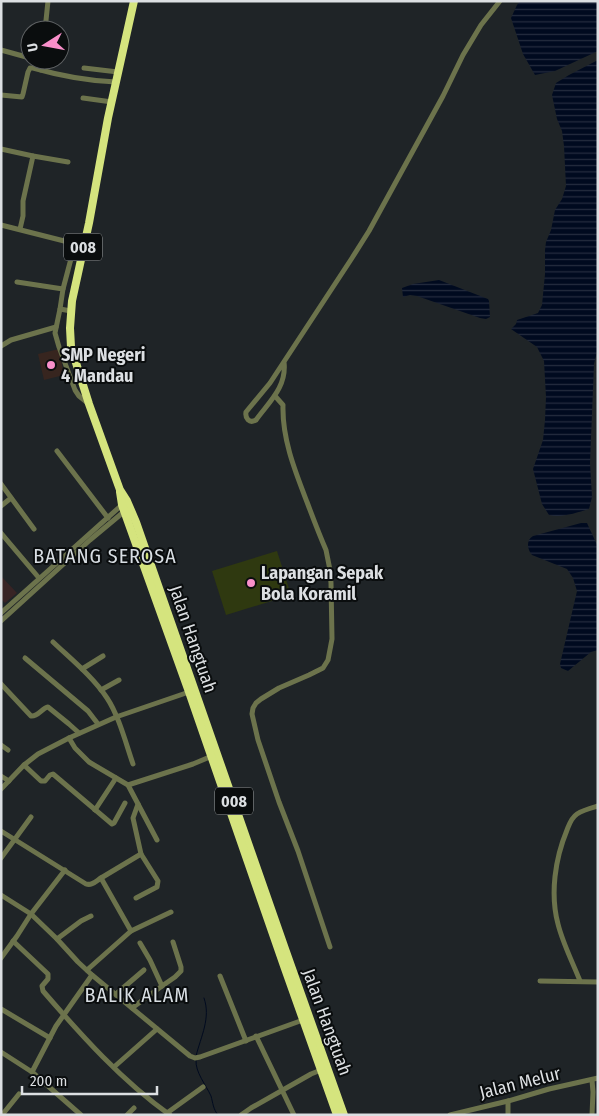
<svg xmlns="http://www.w3.org/2000/svg" width="599" height="1116" font-family="'Fira Sans Condensed',sans-serif">
	<style>
		.education { fill: #37251f }
		.medical { fill: #382425 }
		.grass { fill: #2f3910 }
		.water { fill: url(#water-rules) }
		.lines { fill: none; stroke-linecap: round; stroke-linejoin: round }
		.stream { stroke: #000a1f; stroke-width: 1 }
		.minor { stroke: #6c734c; stroke-width: 5 }
		.highway { stroke: #d5e47e; stroke-width: 8 }
		.poi-dot { fill: #f98fca; stroke: #0a0d0e; stroke-width: 2 }
		.labels { text-anchor: middle; dominant-baseline: central; stroke-width: 4; stroke-linejoin: round; paint-order: stroke }
		.shield { fill: #0a0d0e; stroke: #9da0a2; stroke-width: 1 }
		.shield-label { font-size: 16px; font-weight: bold; fill: #dcdfe2 }
		.poi-label { font-size: 18px; font-weight: bold; fill: #dcdfe2; stroke: #0a0d0e; text-anchor: start }
		.street-label { font-size: 18px; fill: #dcdfe2; stroke: #0a0d0e }
		.quarter-label { font-size: 20px; letter-spacing: 1px; fill: #d8dee3; stroke: #0a0d0e }
	</style>
	<defs>
		<pattern id="water-rules" width="6" height="5" patternUnits="userSpaceOnUse" patternTransform="scale(1.25)"><rect width="6" height="5" fill="#000a1f"/><path d="M0 2.5h6" fill="none" stroke="#252d3f"/></pattern>
	</defs>
	<rect width="100%" height="100%" fill="#1f2427"/>
	<path class="education" d="M 59,349 L 64,375 L 44,380 L 38,354 Z"/>
	<path class="medical" d="M 1,576 L 17,593 L 5,603 L 1,599 Z"/>
	<path class="grass" d="M 277,551 L 291,595 L 226,615 L 212,571 Z"/>
	<g class="water">
		<path d="M 520,1 L 598,1 L 598,51 L 555,71 L 535,75 L 523,54 L 511,18 L 517,5 Z"/>
		<path d="M 598,60 L 598,348 L 594,364 L 590,463 L 592,497 L 589,509 C 575,513 562,518 549,515 L 542,504 L 533,469 L 543,440 L 545,420 L 546,397 L 544,361 L 537,347 L 511,329 L 516,324 L 517,320 L 538,313 L 542,305 L 545,274 L 545,250 L 546,242 L 551,230 L 555,210 L 562,199 L 566,186 L 564,146 L 562,131 L 557,119 L 552,95 L 556,83 L 569,75 Z"/>
		<path d="M 439,280 L 488,299 L 489,301 L 490,317 L 486,319 L 480,318 L 417,296 L 410,295 L 403,297 L 402,288 L 413,284 Z"/>
		<path d="M 581,523 L 587,523 L 598,547 L 598,650 L 591,652 L 568,671 L 561,668 L 560,664 L 577,591 L 573,578 L 567,569 L 532,555 C 527,549 526,540 533,536 Z"/>
	</g>
	<g class="lines">
		<g class="stream">
			<path d="M 196,1056 C 201,1036 211,1018 204,998"/>
			<path d="M 196,1060 C 195,1072 206,1085 211,1096 C 213,1103 213,1109 218,1115"/>
		</g>
		<g class="minor">
			<path d="M 45,30 L 48,1"/>
			<path d="M 1,50 L 30,58"/>
			<path d="M 84,68 L 118,72"/>
			<path d="M 41,70 L 42,60"/>
			<path d="M 1,95 L 22,97 L 23,94 L 28,72 L 30,68 L 33,68 C 61,76 88,81 116,82"/>
			<path d="M 83,98 L 112,102"/>
			<path d="M 1,149 L 33,156 L 68,162"/>
			<path d="M 1,225 L 84,246"/>
			<path d="M 20,229 L 23,216 L 23,201 L 33,156"/>
			<path d="M 17,282 L 63,289"/>
			<path d="M 60,309 L 63,289 L 72,255 L 77,251 L 83,250"/>
			<path d="M 71,311 L 60,309 L 55,333 L 59,347 L 75,390 L 79,396 L 89,404"/>
			<path d="M 1,346 L 11,340 L 56,327"/>
			<path d="M 284,362 C 287,387 269,402 256,420 C 249,424 245,418 246,412 L 270,383 L 352,258 L 369,231 L 443,96 L 463,55 L 481,25 L 500,1"/>
			<path d="M 275,396 L 283,405 C 282,439 295,471 307,502 C 313,518 319,534 326,550 L 330,570 L 331,583 L 332,639 L 328,660 L 323,668 L 309,675 L 279,688 L 261,699 L 256,703 L 253,708 L 252,714 L 258,740 L 279,802 L 298,851 L 330,947"/>
			<path d="M 57,451 L 108,518"/>
			<path d="M 1,484 L 34,529"/>
			<path d="M 1,506 L 11,498"/>
			<path d="M 1,533 L 39,578"/>
			<path d="M 1,613 L 124,503"/>
			<path d="M 1,621 L 90,540 L 126,510"/>
			<path d="M 53,642 C 72,660 93,677 107,698 C 119,716 126,744 133,764"/>
			<path d="M 25,658 L 88,711 L 98,724"/>
			<path d="M 82,669 L 103,656"/>
			<path d="M 1,684 L 31,716 C 38,717 42,708 48,707 L 69,724 L 79,733"/>
			<path d="M 101,690 L 119,680"/>
			<path d="M 69,738 L 75,748 L 89,762 L 128,785 L 138,804 L 133,818 L 141,854"/>
			<path d="M 1,745 L 8,750"/>
			<path d="M 24,765 L 41,781 L 45,781 L 50,775 L 53,774 L 112,824 L 114,823 L 125,803"/>
			<path d="M 1,776 L 9,781"/>
			<path d="M 128,785 L 193,764 L 212,756"/>
			<path d="M 1,789 L 24,765 L 38,754 L 69,738 L 116,717 L 189,692"/>
			<path d="M 138,804 L 157,840"/>
			<path d="M 95,810 L 116,778"/>
			<path d="M 1,831 L 86,884 C 92,886 96,881 101,878 L 131,931"/>
			<path d="M 1,858 L 31,817"/>
			<path d="M 101,878 L 141,854 L 158,881 L 157,887 L 155,888 L 136,898"/>
			<path d="M 1,895 L 31,914 L 57,939 L 78,962 L 92,975 L 190,1056 L 195,1058 L 200,1057 L 303,1020"/>
			<path d="M 57,939 L 81,921 L 91,916"/>
			<path d="M 13,941 L 48,974 L 48,979 L 42,986 L 43,991 C 81,1035 122,1081 170,1115"/>
			<path d="M 1,958 L 17,936 L 31,914 L 65,870"/>
			<path d="M 87,970 L 131,931 L 171,912"/>
			<path d="M 220,976 L 246,1041"/>
			<path d="M 540,981 L 598,982"/>
			<path d="M 580,981 C 573,963 563,944 558,924 C 550,894 555,859 567,830 C 569,825 571,818 577,814 C 583,810 591,808 598,806"/>
			<path d="M 162,986 L 175,977 L 181,971 L 181,967 L 173,942"/>
			<path d="M 116,994 L 144,970"/>
			<path d="M 132,1008 L 162,986 L 150,960 L 140,943"/>
			<path d="M 1,1009 L 50,1038"/>
			<path d="M 256,1036 L 294,1115"/>
			<path d="M 1,1052 L 32,1072 L 81,1115"/>
			<path d="M 114,1067 L 157,1029"/>
			<path d="M 32,1072 L 56,1026 L 92,975"/>
			<path d="M 508,1101 L 508,1115"/>
			<path d="M 167,1113 L 203,1087"/>
			<path d="M 2,1115 L 19,1094"/>
			<path d="M 127,1115 L 134,1108"/>
			<path d="M 241,1115 L 251,1108 L 311,1074 L 321,1070"/>
			<path d="M 450,1115 L 508,1101 L 549,1089 L 598,1078"/>
			<path d="M 592,1115 L 593,1092 L 592,1080"/>
		</g>
		<g class="highway">
			<path d="M 134,1 L 108,118 L 89,223 L 72,301 L 70,328 L 71,347 L 89,404 L 120,490 L 127,501 L 136,522 C 206,720 273,918 344,1115"/>
			<path d="M 120,492 L 122,505 L 189,692 L 284,966 L 337,1115"/>
		</g>
	</g>
	<g class="poi-dot">
		<circle cx="51" cy="365" r="5"/>
		<circle cx="251" cy="583" r="5"/>
	</g>
	<g class="labels">
		<g class="shield">
			<rect x="64" y="233.5" width="38" height="27" rx="4"/>
			<rect x="215" y="787.5" width="38" height="27" rx="4"/>
		</g>
		<g class="shield-label">
			<text x="83" y="247">008</text>
			<text x="234" y="801">008</text>
		</g>
		<g class="poi-label">
			<text x="61" y="355">SMP Negeri<tspan x="61" dy="21">4 Mandau</tspan></text>
			<text x="261" y="573">Lapangan Sepak<tspan x="261" dy="21">Bola Koramil</tspan></text>
		</g>
		<g class="street-label">
			<text transform="translate(193 639) rotate(71)">Jalan Hangtuah</text>
			<text transform="translate(327 1022) rotate(70)">Jalan Hangtuah</text>
			<text transform="translate(520 1083) rotate(-14)">Jalan Melur</text>
		</g>
		<g class="quarter-label">
			<text x="105" y="556">BATANG SEROSA</text>
			<text x="137" y="995">BALIK ALAM</text>
		</g>
	</g>
	<rect width="599" height="1116" fill="none" stroke="#dcdfe2" stroke-width="5"/>
	<g transform="translate(45 45) rotate(259)"><circle r="24" fill="#0a0d0e" stroke="#5e6163"/>
	<path d="M0-4L9 19L0 12L-9 19Z" fill="#f98fca"/>
	<text y="-8" font-size="14" font-weight="bold" text-anchor="middle" fill="#dcdfe2">U</text>
	</g>
	<path d="M22 1086v8h135v-8" fill="none" stroke="#dcdfe2" stroke-width="2.5"/>
	<text x="30" y="1086" font-size="15" fill="#dcdfe2" stroke="#0a0d0e" stroke-width="4" paint-order="stroke">200 m</text>
</svg>
